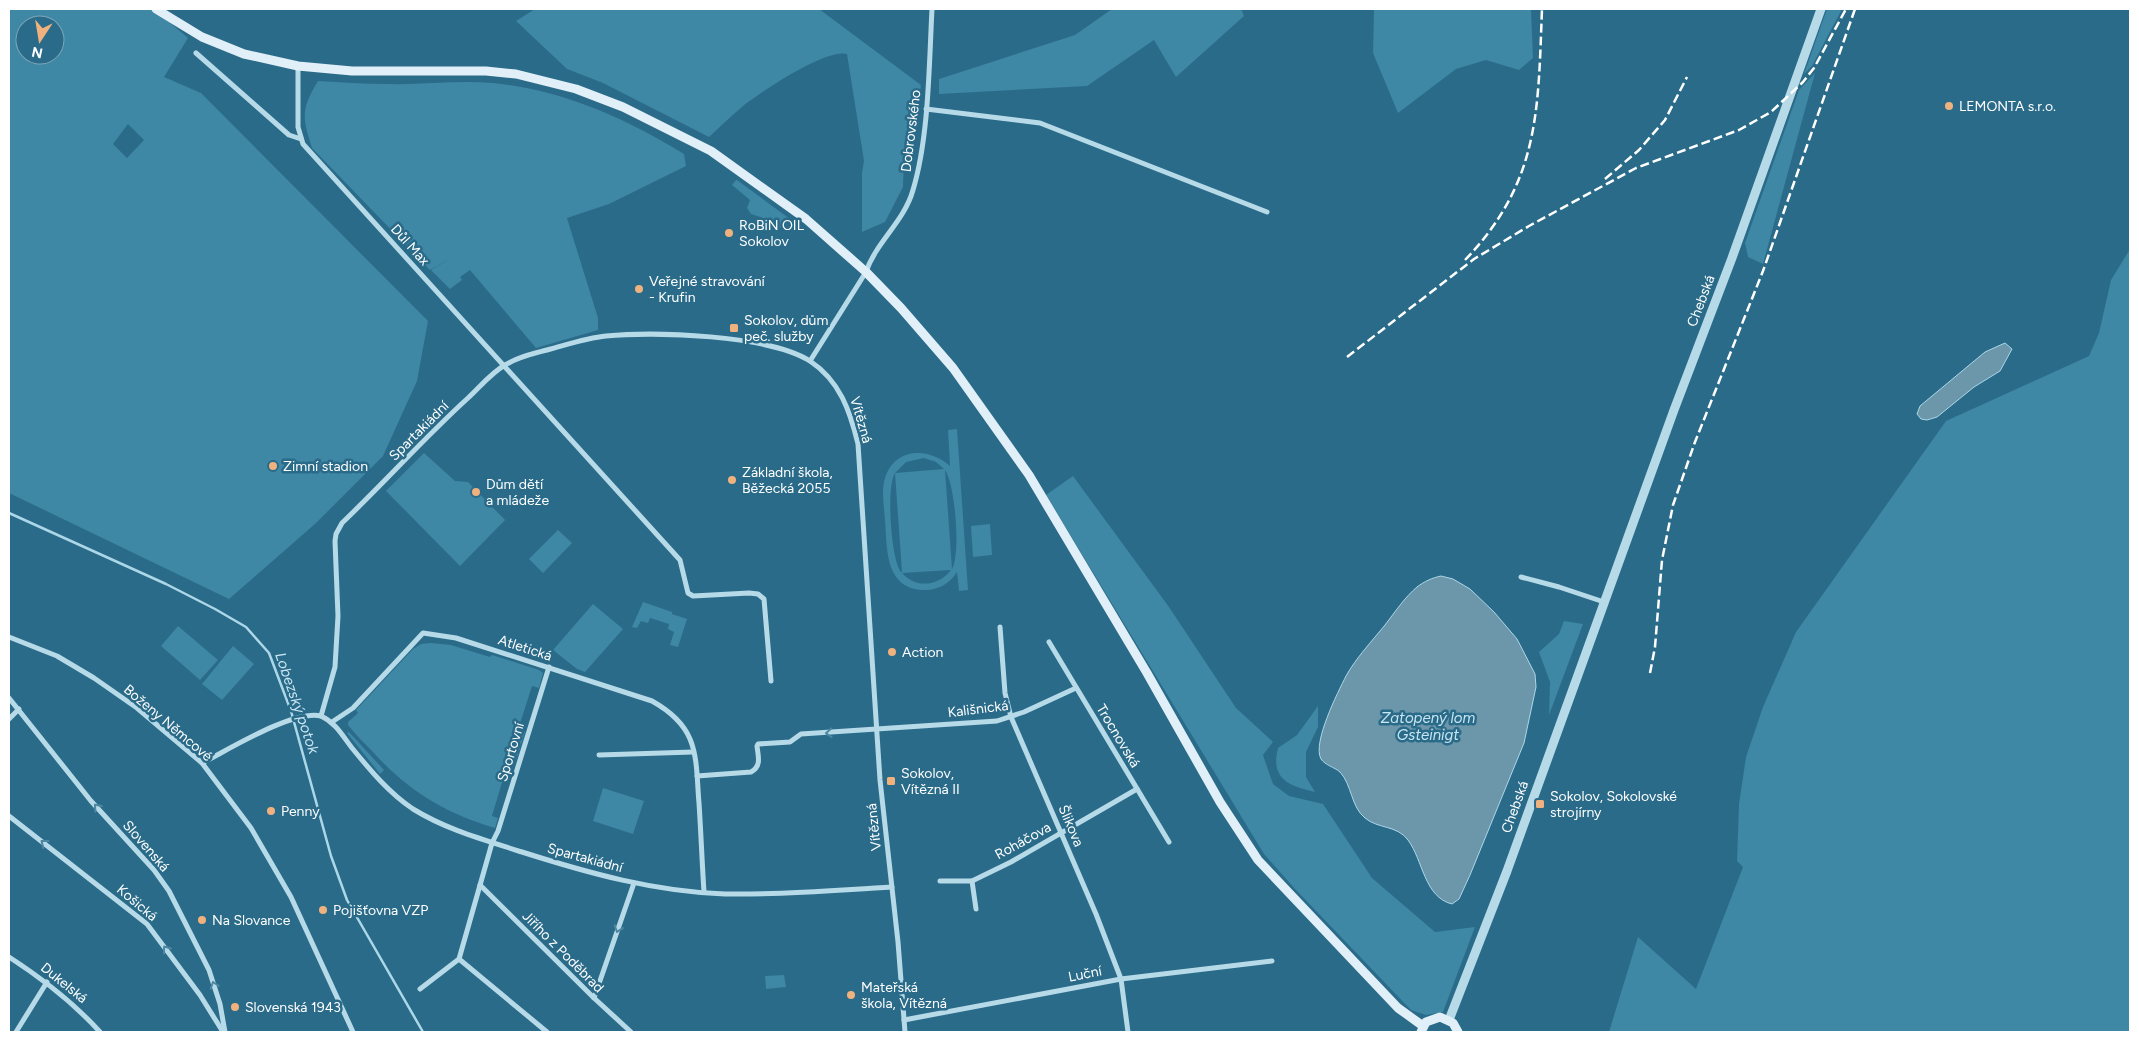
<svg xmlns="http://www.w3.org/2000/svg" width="2139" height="1041" font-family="Figtree,sans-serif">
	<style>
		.green { fill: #3e87a5; fill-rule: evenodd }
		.water { fill: #6c96aa; stroke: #acd7e9 }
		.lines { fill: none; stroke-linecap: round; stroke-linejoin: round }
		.stream { stroke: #acd7e9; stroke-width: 2.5 }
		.minor { stroke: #b7dae8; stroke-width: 5 }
		.tertiary { stroke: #b7dae8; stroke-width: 9 }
		.secondary { stroke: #e1f0f8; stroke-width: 9 }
		.rail { stroke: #fff; stroke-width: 2.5; stroke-dasharray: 9 4; stroke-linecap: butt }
		.oneway { stroke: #4d87a1 }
		.poi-dot { fill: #efb27e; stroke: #2a6b89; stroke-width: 2 }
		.labels { text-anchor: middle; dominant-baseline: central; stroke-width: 5; stroke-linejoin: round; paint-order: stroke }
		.poi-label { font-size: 14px; fill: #fff; stroke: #2a6b89; text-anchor: start }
		.street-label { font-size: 14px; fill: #fff; stroke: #2a6b89 }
		.water-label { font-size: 15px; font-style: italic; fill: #c9e6f2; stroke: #2a6b89 }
	</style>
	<rect width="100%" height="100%" fill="#2a6b89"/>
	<g class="green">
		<path d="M 9,9 L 154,9 L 188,38 L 164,77 L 201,93 L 428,321 L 417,381 L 383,456 L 315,524 L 229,599 L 9,493 ZM 25,25 L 55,25 L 55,55 L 25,55 ZM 128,124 L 144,140 L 127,158 L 113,144 Z"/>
		<path d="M 535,9 L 819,9 L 921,85 L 914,139 L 904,159 L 903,187 L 885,222 L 862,232 L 862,173 L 864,161 L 847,54 C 826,48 761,92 743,106 C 731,116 720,127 709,137 L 603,83 L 567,69 L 516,21 Z"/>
		<path d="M 1112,9 L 1241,9 L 1244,16 L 1176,77 L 1154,40 L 1087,86 L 939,94 L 939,79 L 1075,35 Z"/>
		<path d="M 1374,9 L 1531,9 L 1533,58 L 1519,70 L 1486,60 L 1456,69 L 1398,113 L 1373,53 Z"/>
		<path d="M 1827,9 L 1842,9 L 1812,66 L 1804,74 Z"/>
		<path d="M 1815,73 L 1763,264 L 1748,257 L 1745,243 L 1799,90 Z"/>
		<path d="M 318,81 C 341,82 364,84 387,84 C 423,85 457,80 493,83 C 563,90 625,118 684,154 L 686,166 L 609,204 L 567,218 L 598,318 L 598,330 L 536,348 L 470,270 L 460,277 L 462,280 L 450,289 L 431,270 L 453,257 L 430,270 L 312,148 C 302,117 301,109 318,81 Z"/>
		<path d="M 737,180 L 790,219 C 786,227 780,228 773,229 L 775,222 L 751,214 L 747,208 L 750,200 L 732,185 L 735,181 Z"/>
		<path d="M 2130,249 L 2130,1032 L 1609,1032 L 1638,937 L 1696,989 L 1743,867 L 1737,861 L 1739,804 L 1746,757 L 1763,707 L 1796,632 L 1946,421 L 2089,356 L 2099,333 L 2111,280 Z"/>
		<path d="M 957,429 L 968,590 L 959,591 L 957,572 C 950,583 939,590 925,590 C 885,590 887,549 885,520 C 884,507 881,491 885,478 C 895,447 929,447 950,466 L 948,430 ZM 924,458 L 936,462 L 944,469 L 895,473 L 906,462 ZM 945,470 C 955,484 961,554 952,569 ZM 895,473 L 902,572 L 901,572 C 891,560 886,486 895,473 ZM 951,570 C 939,586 916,589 902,573 Z"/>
		<path d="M 424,453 L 455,481 L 468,482 L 505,520 L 460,566 L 386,491 Z"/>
		<path d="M 1073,476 L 1169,607 L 1236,708 L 1273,742 L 1263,755 L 1273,784 L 1289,796 L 1323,804 L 1372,878 L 1435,932 L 1475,927 L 1443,1012 L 1426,1015 L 1411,1010 L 1295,889 L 1264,854 L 1046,495 Z"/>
		<path d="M 990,524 L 992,555 L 973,557 L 971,526 Z"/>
		<path d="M 558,530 L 572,543 L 543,573 L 529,559 Z"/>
		<path d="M 643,602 L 672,612 L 672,614 L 687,619 L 678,647 L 670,645 L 674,632 L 668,629 L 669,624 L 650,618 L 648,623 L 641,621 L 637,628 L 632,627 Z"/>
		<path d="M 593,604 L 623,629 L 585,672 L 577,669 L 553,650 Z"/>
		<path d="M 1564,621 L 1583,624 L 1549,715 L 1550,682 L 1539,652 L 1559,634 Z"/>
		<path d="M 178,626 L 218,660 L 200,680 L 161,646 Z"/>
		<path d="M 431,643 L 451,645 L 490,657 L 492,655 L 539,670 L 543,673 L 539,688 L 532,686 L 518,730 L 525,732 L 516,760 L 509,759 L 492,816 L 498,818 L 495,828 C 444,813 407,790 372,751 C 364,743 355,734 348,725 L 348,722 L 358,713 L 356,710 L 413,649 L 421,644 Z"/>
		<path d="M 233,646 L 254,664 L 222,700 L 202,684 Z"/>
		<path d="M 1318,706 L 1318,727 L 1306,752 L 1306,777 L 1315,792 C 1289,786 1270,779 1278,748 L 1297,735 Z"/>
		<path d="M 349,732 L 384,770 L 380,774 L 347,733 Z"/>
		<path d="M 603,788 L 644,801 L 633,834 L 593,821 Z"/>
		<path d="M 784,975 L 786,987 L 766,989 L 765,976 Z"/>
	</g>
	<g class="water">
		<path d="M 2005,343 L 2012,349 L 2000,371 L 1974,387 L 1937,417 L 1927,420 L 1921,419 L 1917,414 L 1920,406 L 1985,352 Z"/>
		<path d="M 1441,576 L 1453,579 L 1470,589 L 1494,612 L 1517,639 L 1535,674 L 1536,687 L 1524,743 L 1470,875 L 1459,899 L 1452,904 C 1424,897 1423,860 1408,840 C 1397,825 1378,829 1365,818 C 1351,807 1352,785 1340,772 C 1334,767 1325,765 1321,759 C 1312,743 1338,692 1346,676 C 1356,658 1372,641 1385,625 C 1395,612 1405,597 1417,587 C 1425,581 1432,578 1441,576 Z"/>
	</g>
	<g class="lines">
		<path class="stream" d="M 9,513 L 166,584 L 215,609 L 246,627 L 269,653 L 291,711 L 331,856 L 347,900 L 423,1032"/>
		<g class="minor">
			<path d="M 196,53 L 289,135 L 301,139"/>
			<path d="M 298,66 L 298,127 L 303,144 L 680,560 L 688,593 L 693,596 L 749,593 L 758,594 L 764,599 L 771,681"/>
			<path d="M 926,109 L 1040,123 L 1267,212"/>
			<path d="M 810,361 L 866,272 C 876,242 904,222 913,190 C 929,137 929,65 932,9"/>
			<path d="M 1521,577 L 1559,587 L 1604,602"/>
			<path d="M 1000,627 L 1005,693 L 1011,717 L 1096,914 L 1121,979 L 1128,1032"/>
			<path d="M 9,637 L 57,656 L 94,678 L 137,708 L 202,763 L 251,828 L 291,897 L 353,1032"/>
			<path d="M 1049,642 L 1169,842"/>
			<path d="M 9,698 L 91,801 L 154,870 L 169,891 L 209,970 L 220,1004 L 225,1032"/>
			<path d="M 321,716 C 336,723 342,735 352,748 C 370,770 389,793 413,809 C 447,830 485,840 522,852 C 588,873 656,892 725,894 C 781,895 837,890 892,887"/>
			<path d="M 9,719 L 19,709"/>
			<path d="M 332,722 L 353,708 L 423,633 L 456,638 L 652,701 C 668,710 683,722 690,739 C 698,758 697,782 699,803 C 701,833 702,862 704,892"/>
			<path d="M 599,755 L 693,752"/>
			<path d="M 202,763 C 228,750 294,709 321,716 L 335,667 L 338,616 L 335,541 L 336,534 L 342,523 C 385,482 424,438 468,398 C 480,387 491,373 505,365 C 518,357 532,354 547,350 C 566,345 586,338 606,336 C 654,331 769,335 810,361 C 840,381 850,411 858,444 L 880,780 L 898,942 L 905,1032"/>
			<path d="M 697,776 L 751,772 C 762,766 758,756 757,746 L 758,744 L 790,742 L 801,734 L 997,721 L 1024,712 L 1076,688"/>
			<path d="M 9,816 L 147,924 L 200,995 L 223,1032"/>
			<path d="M 940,881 L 972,881 L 1011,862 L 1137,789"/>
			<path d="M 972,881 L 976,909"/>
			<path d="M 480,885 L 594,998 L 631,1032"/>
			<path d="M 9,957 C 43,979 73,1002 100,1032"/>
			<path d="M 459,959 L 547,1032"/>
			<path d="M 420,989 L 459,959 L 492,843 L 498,831 L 549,667"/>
			<path d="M 594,998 L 634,883"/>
			<path d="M 904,1020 L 1121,979 L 1272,961"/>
			<path d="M 16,1032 L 47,982"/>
		</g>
		<path class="tertiary" d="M 1449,1020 L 1507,871 L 1674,410 L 1732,258 L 1821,9"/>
		<g class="secondary">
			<path d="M 156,9 L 202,37 L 244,54 L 298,66 L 352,71 L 486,71 L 516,74 L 576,89 L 623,107 L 711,151 L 806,219 L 866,272 L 901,308 L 953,368 L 1029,475 L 1147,673 L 1220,802 L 1258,860 L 1398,1008 L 1423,1026"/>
			<path d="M 1421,1032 L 1426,1022 L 1440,1017 L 1453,1023 L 1458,1032"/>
		</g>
		<g class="rail">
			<path d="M 1605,179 L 1639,150 L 1665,120 L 1687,77"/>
			<path d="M 1465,260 C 1540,182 1538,110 1542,9"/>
			<path d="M 1347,357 L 1474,259 L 1529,226 L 1636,168 L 1739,130 L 1771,112 L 1803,82 L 1814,68 L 1846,9"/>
			<path d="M 1650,673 L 1655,647 L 1662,560 L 1673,505 L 1695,442 L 1763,271 L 1855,9"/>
		</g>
	</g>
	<defs><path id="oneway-chevron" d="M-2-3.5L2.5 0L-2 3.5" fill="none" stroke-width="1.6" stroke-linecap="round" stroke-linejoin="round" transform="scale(1.25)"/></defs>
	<g class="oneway">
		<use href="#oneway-chevron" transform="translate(829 733) rotate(177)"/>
		<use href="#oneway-chevron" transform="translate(97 807) rotate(-132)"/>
		<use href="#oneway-chevron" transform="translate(44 843) rotate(-142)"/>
		<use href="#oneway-chevron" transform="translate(618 929) rotate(109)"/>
		<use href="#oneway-chevron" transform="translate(166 949) rotate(-126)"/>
		<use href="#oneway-chevron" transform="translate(214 985) rotate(-108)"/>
	</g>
	<g class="poi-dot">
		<circle cx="1949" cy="106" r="5"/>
		<circle cx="729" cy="233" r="5"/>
		<circle cx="639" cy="289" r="5"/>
		<rect x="729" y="323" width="10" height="10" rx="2.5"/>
		<circle cx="273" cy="466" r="5"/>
		<circle cx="732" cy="480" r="5"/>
		<circle cx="476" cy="492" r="5"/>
		<circle cx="892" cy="652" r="5"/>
		<rect x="886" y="776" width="10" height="10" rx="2.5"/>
		<rect x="1535" y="799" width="10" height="10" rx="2.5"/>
		<circle cx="271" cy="811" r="5"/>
		<circle cx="323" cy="910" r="5"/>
		<circle cx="202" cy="920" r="5"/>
		<circle cx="851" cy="995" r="5"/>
		<circle cx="235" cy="1007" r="5"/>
	</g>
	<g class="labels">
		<g class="poi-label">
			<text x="1959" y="106">LEMONTA s.r.o.</text>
			<text x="739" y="225">RoBiN OIL<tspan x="739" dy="16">Sokolov</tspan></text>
			<text x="649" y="281">Veřejné stravování<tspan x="649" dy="16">- Krufin</tspan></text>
			<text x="744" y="320">Sokolov, dům<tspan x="744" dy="16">peč. služby</tspan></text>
			<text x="283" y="466">Zimní stadion</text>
			<text x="742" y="472">Základní škola,<tspan x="742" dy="16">Běžecká 2055</tspan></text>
			<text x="486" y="484">Dům dětí<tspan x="486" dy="16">a mládeže</tspan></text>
			<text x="902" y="652">Action</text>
			<text x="901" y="773">Sokolov,<tspan x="901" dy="16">Vítězná II</tspan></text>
			<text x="1550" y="796">Sokolov, Sokolovské<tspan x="1550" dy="16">strojírny</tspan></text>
			<text x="281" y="811">Penny</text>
			<text x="333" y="910">Pojišťovna VZP</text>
			<text x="212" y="920">Na Slovance</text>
			<text x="861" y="987">Mateřská<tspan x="861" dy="16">škola, Vítězná</tspan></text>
			<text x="245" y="1007">Slovenská 1943</text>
		</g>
		<g class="street-label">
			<text transform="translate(911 131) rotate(-83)">Dobrovského</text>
			<text transform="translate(410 245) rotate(48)">Důl Max</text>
			<text transform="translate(1701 301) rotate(-69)">Chebská</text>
			<text transform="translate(861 420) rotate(74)">Vítězná</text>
			<text transform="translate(419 431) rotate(-45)">Spartakiádní</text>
			<text transform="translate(525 648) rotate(18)">Atletická</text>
			<text transform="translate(978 709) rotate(-7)">Kališnická</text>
			<text transform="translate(168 723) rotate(40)">Boženy Němcové</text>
			<text transform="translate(1118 736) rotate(59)">Trocnovská</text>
			<text transform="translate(511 752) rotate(-73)">Sportovní</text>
			<text transform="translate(1515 807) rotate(-70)">Chebská</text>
			<text transform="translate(1071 826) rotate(67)">Šlikova</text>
			<text transform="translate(874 827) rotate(-96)">Vítězná</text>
			<text transform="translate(1023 841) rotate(-29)">Roháčova</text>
			<text transform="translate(146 846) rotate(49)">Slovenská</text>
			<text transform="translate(585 858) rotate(15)">Spartakiádní</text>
			<text transform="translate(137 903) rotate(40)">Košická</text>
			<text transform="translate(563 952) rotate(45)">Jiřího z Poděbrad</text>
			<text transform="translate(1085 974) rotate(-11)">Luční</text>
			<text transform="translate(64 983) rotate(39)">Dukelská</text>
		</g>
		<g class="water-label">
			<text transform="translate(297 703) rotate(71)">Lobezský potok</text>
			<text x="1428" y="718">Zatopený lom<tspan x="1428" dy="17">Gsteinigt</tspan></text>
		</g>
	</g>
	<rect width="2139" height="1041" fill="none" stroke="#ffffff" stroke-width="20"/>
	<g transform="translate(40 40) rotate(192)"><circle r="24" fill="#2a6b89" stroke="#7fa6b8"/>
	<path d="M0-4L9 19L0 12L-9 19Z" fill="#efb27e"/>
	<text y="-8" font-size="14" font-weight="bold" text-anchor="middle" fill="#ffffff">N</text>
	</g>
</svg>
